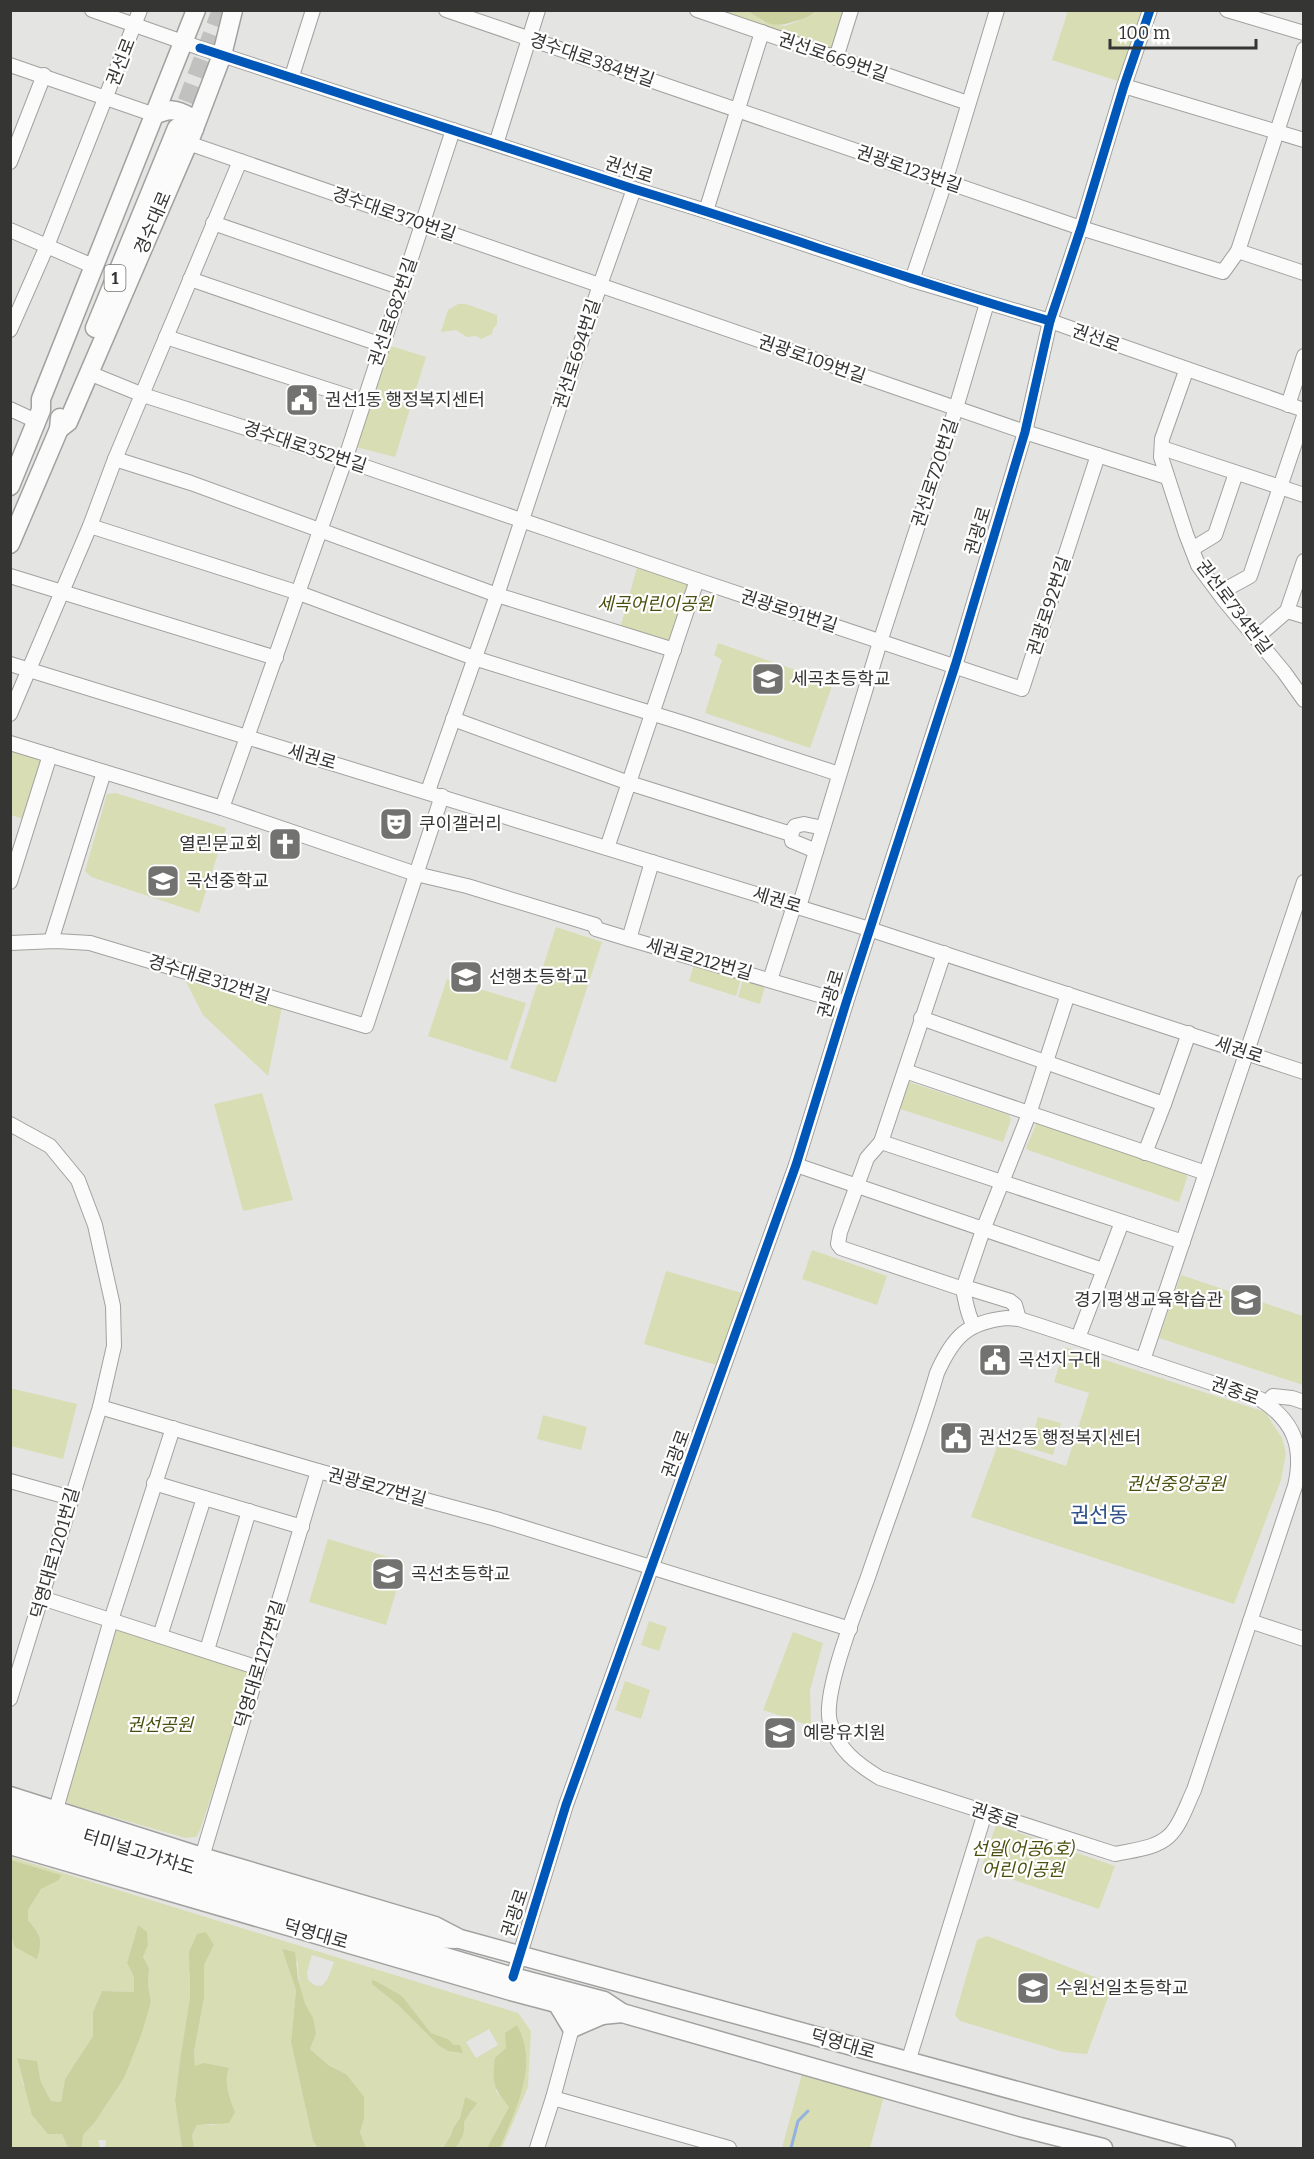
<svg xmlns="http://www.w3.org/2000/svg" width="1314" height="2159" font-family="Bitter,'Noto Sans KR',serif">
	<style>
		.green { fill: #d8ddb4; fill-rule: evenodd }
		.forest { fill: #cad09e }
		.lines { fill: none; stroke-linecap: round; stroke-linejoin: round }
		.stream { stroke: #94b1e0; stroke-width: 3 }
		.major-tunnel { stroke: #c1c2bf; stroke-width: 18; stroke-dasharray: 18 9; stroke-linecap: butt }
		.minor-casing { stroke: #a1a29f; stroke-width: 16 }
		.major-casing { stroke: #a1a29f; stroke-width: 21 }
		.minor { stroke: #fbfbfb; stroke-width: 14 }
		.major { stroke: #fbfbfb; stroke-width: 18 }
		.cycleway-casing { stroke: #fff; stroke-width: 13 }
		.cycleway { stroke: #0057b8; stroke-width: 9 }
		.labels { text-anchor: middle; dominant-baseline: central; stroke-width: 4.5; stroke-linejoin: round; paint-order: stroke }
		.shield { fill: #fff; stroke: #727271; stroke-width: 1.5 }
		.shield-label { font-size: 16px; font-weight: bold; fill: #353634 }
		.street-label { font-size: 18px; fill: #353634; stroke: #fff }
		.poi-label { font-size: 18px; fill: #353634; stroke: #fff; text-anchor: start }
		.park-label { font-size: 18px; font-style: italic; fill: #4c500f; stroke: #fff }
		.quarter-label { font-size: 21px; fill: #2f5188; stroke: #fff }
	</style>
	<rect width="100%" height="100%" fill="#e4e5e2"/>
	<g class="green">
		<path d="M 1137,10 L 1141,12 L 1118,81 L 1052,60 L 1068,11 Z"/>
		<path d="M 706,11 L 748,11 L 763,22 L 785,26 L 808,17 L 816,11 L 850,11 L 837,56 Z"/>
		<path d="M 458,304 L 466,304 L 497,315 L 497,324 L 493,329 L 492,334 L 481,339 L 476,336 L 467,337 L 456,330 L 441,332 L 448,310 Z"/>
		<path d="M 388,345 L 426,357 L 395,457 L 356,447 Z"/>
		<path d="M 638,564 L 690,582 L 671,645 L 620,628 Z"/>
		<path d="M 718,643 L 833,683 L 810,748 L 705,713 L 722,660 L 714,655 Z"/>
		<path d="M 11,749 L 47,762 L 26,820 L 11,815 Z"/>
		<path d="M 116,793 L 226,828 L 199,913 L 91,877 L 85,871 L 107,794 Z"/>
		<path d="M 556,927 L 602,942 L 556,1083 L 510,1068 Z"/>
		<path d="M 694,964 L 741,978 L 736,996 L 689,981 Z"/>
		<path d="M 183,976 L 282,1007 L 268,1076 L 203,1015 Z"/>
		<path d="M 447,979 L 526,1003 L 507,1061 L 428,1036 Z"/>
		<path d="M 743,980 L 765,986 L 760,1004 L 738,997 Z"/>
		<path d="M 903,1080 L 1009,1115 L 1011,1120 L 1003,1142 L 894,1107 Z"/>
		<path d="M 262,1093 L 293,1200 L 243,1211 L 214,1104 Z"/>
		<path d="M 1038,1120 L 1185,1169 L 1187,1178 L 1179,1202 L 1028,1150 L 1026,1148 Z"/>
		<path d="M 812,1250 L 887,1276 L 877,1305 L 802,1279 Z"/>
		<path d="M 666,1271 L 742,1293 L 720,1366 L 644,1344 Z"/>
		<path d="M 1181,1275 L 1303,1316 L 1303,1385 L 1159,1338 Z"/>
		<path d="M 1065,1347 L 1265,1412 L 1282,1438 L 1286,1453 L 1281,1480 L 1234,1604 L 971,1517 L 998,1444 L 1066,1466 L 1089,1393 L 1054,1382 Z"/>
		<path d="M 10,1388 L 77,1404 L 63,1459 L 11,1446 Z"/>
		<path d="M 543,1415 L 587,1427 L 581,1450 L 537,1439 Z"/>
		<path d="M 1038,1417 L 1061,1423 L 1053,1455 L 1029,1448 Z"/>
		<path d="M 328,1539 L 405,1562 L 386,1625 L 309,1602 Z"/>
		<path d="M 649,1621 L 667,1627 L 659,1651 L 641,1645 Z"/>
		<path d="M 119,1629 L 249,1671 L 251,1677 L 200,1830 L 196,1837 L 185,1838 L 72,1805 L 66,1801 L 65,1793 L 114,1630 Z"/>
		<path d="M 793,1632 L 823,1643 L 810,1690 L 811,1726 L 763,1710 Z"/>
		<path d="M 625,1681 L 650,1690 L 641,1719 L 615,1710 Z"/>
		<path d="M 996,1825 L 1115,1866 L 1099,1909 L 981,1869 Z"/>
		<path d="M 11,1857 L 518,2013 L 531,2031 L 528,2087 L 502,2148 L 500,2148 C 515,2112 540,2063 517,2025 L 506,2048 L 496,2091 L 509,2107 L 487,2148 L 455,2148 C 461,2141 466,2132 464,2122 L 473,2110 L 465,2097 L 460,2118 L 453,2127 L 451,2135 L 443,2148 L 366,2148 L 360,2132 L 364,2119 L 346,2074 L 328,2065 L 310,2049 C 319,2025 315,2026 305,2005 C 300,1992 298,1977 298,1963 L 282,1949 L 296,1990 L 291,2042 L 313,2141 L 318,2148 L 194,2148 L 192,2135 L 197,2125 L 214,2125 L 235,2112 C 230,2099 223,2082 229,2068 L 195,2066 L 194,2052 L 204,1998 L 204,1965 L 214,1945 L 206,1932 L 189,1974 L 190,1997 L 180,2060 L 175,2101 L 182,2148 L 105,2148 L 106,2140 L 98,2140 L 100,2148 L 82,2148 L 83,2135 L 95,2122 L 124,2078 L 151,2002 L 148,1985 L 149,1968 L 143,1957 L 148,1945 L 138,1925 L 127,1963 L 134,1977 L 134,1992 L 102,1991 L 93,2012 L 93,2036 L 65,2079 L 61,2102 L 51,2101 L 41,2082 L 37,2061 L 17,2058 L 23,2084 L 62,2134 L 68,2148 L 11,2148 L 10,1936 L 16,1947 L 39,1934 L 28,1920 L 28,1910 L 41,1889 L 59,1880 L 60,1875 L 11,1860 ZM 312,1955 L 334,1962 L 328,1978 L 322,1986 L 314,1985 L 308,1980 L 307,1972 ZM 378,1982 L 402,1996 L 431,2033 L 448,2039 L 454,2045 L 438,2045 L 398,2005 L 372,1984 ZM 489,2029 L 498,2045 L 476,2058 L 466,2042 Z"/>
		<path d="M 987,1936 L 1113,1984 L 1087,2054 L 1063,2052 L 960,2021 L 955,2015 L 977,1940 Z"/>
		<path d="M 802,2074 L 884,2096 L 870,2148 L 782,2148 Z"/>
	</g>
	<g class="forest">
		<path d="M 748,11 L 816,11 C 809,17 804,19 795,21 C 773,29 767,24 748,11 Z"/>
		<path d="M 11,1860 L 61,1875 L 59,1880 L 41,1889 L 28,1910 L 28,1920 C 41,1936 43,1939 37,1959 L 15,1947 L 11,1936 Z"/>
		<path d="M 138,1925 L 147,1932 L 148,1945 L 143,1957 L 149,1968 L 148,1985 L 151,2002 L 141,2035 L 124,2078 L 95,2122 L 83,2135 L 82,2148 L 68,2148 L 62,2134 L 48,2134 L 32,2115 L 17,2058 L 37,2061 L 41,2082 L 51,2101 L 61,2102 L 65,2079 L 93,2036 L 93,2012 L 102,1991 L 134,1992 L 134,1977 L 127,1963 Z"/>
		<path d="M 206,1932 L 214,1945 L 204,1965 L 204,1998 L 194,2052 L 195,2066 L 204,2063 L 229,2068 C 223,2082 230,2099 235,2112 L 229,2123 L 197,2125 L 192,2135 L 194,2148 L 182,2148 L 175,2101 L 180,2060 L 190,1997 L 189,1952 L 197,1934 Z"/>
		<path d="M 282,1949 L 295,1952 L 298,1979 L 305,2004 L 313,2018 L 316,2033 L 310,2049 L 328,2065 L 346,2074 L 364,2097 L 364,2119 L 360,2132 L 366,2148 L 318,2148 L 313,2141 L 291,2042 L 296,1990 Z"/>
		<path d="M 372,1980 L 378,1982 L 402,1996 L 431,2033 L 448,2039 L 454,2045 L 460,2045 L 463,2053 L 448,2051 L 438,2045 L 398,2005 L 372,1984 Z"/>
		<path d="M 517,2025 C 540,2064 515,2111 500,2148 L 487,2148 L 509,2107 C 493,2088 492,2082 495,2058 L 506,2048 L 505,2033 Z"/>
		<path d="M 465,2097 L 477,2103 L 464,2122 C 466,2132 461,2141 455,2148 L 443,2148 L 451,2135 L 453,2128 L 460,2118 Z"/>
	</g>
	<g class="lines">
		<path class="stream" d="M 791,2148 L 798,2121 L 808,2111"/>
		<path class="major-tunnel" d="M 177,127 L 221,10"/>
		<g class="minor-casing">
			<g id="minor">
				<path d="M 92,10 L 200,48 L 634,189 L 706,211 L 912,280 L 1050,321 L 1304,410"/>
				<path d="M 446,10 L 1081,228 L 1223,272 L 1238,251 L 1304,273"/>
				<path d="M 697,10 L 968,103"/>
				<path d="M 1227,10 L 1304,33"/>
				<path d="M 836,58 L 851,10"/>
				<path d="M 10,65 L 155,115"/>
				<path d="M 292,76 L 313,10"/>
				<path d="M 1124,86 L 1304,140"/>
				<path d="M 188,143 L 1025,432 L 1167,477"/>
				<path d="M 496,144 L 538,10"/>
				<path d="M 10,162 L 44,75"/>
				<path d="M 706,211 L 762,32"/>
				<path d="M 213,223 L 402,288"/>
				<path d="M 10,230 L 95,267"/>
				<path d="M 1238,251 L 1304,49"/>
				<path d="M 190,279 L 382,345"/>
				<path d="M 912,280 L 945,182 L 997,10"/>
				<path d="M 10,330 L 47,246 L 140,10"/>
				<path d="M 166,337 L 363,401"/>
				<path d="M 1186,371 L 1162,439 L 1161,457 L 1186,534 L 1198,565 L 1224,600 L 1284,672 L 1304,700"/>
				<path d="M 89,373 L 143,395 L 345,460 L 697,580 L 1022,689 L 1098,455"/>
				<path d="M 1288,405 L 1304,356"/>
				<path d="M 10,409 L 36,421"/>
				<path d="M 1162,448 L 1304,495"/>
				<path d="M 115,459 L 191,483 L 497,595 L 674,650"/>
				<path d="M 90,526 L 299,593 L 474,658 L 683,723 L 839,774"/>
				<path d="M 1192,549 L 1215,535 L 1236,473"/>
				<path d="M 10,576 L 276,658"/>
				<path d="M 1219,593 L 1250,576 L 1304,416"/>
				<path d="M 1287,611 L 1304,561"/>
				<path d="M 1256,638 L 1287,611 L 1304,616"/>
				<path d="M 10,664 L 869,929 L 1304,1072"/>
				<path d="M 10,714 L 90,526 L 115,459 L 240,161"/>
				<path d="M 453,719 L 629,783 L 791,834 L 792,841 L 816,851"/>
				<path d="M 10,743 L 222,808 L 416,874 L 467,886 L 595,925 L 596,929 L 629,939"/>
				<path d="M 428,791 L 497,595 L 600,285 L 634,189"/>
				<path d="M 222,808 L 345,460 L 453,130"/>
				<path d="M 791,834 L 795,826 L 804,824 L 823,828"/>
				<path d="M 607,848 L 697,580"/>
				<path d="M 652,862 L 629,939 L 846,1003"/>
				<path d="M 10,882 L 50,755"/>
				<path d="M 799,907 L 880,642 L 956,408 L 987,303"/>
				<path d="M 51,941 L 104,772"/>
				<path d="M 10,943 L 56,941 L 90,943 L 366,1026 L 442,796"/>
				<path d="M 770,980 L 794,906"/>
				<path d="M 921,1018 L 1164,1104 L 1145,1153"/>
				<path d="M 905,1071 L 1206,1173"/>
				<path d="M 1164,1104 L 1189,1033"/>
				<path d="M 10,1124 L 50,1146 L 78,1180 L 95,1225 L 113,1306 L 114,1346 L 100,1407 L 10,1699"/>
				<path d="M 881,1142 L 944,953"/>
				<path d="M 796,1165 L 1103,1270"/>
				<path d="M 963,1289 L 983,1230 L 1029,1114 L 1068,994"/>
				<path d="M 963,1289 C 966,1302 967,1314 974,1326"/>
				<path d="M 1007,1318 L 1019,1319 L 1041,1326 L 1260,1399 C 1294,1421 1304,1447 1295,1486 L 1194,1790 C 1187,1804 1181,1825 1169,1836 C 1155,1849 1132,1850 1115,1854 L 880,1778 C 857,1764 837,1749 830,1722 C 822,1694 857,1607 868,1577 C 891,1509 917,1442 937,1373 C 953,1337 967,1322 1007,1318 Z"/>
				<path d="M 1019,1319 L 1015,1305 L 1010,1301 L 971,1289 L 963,1289 L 841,1248 L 838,1244 L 840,1232 L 867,1158 L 881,1142 L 1183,1242"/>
				<path d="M 1078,1338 L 1122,1222"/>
				<path d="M 1143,1360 L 1304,882"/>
				<path d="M 1266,1403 L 1273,1396 L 1292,1398 L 1304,1402"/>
				<path d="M 100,1407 L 318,1471 L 496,1519 L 850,1629"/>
				<path d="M 10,1481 L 71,1498"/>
				<path d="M 154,1483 L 302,1527"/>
				<path d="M 42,1598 L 259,1668"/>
				<path d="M 1250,1621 L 1304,1639"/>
				<path d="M 160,1636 L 204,1498"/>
				<path d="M 207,1650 L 249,1511"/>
				<path d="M 56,1809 L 111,1620 L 173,1428"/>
				<path d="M 202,1857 L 318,1471"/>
				<path d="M 513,1977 L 566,1805 L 796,1165 L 846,1003 L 955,666 L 1025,432 L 1050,321 L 1081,228 L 1124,86 L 1150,10"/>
				<path d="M 908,2062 L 985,1813"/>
				<path d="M 553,2098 L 729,2148"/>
				<path d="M 537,2148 L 553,2098 L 572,2028"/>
			</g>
		</g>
		<g class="major-casing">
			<g id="major">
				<path d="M 155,115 C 169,108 176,109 190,117 L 194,129"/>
				<path d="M 95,328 L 177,128"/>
				<path d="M 59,429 L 68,422 L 192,134 L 222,55 L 233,10"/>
				<path d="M 10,486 L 41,410 L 41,399 L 196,10"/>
				<path d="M 10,544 L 59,429 L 60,418"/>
				<path d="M 10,1796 L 202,1857 L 435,1926 L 460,1939 L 1226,2148"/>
				<path d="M 10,1813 L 430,1938 L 455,1939"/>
				<path d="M 10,1828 L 513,1977 L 604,2001 L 622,2013"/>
				<path d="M 10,1845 L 511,1991 L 602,2015 L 622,2013 L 1020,2127 L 1103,2148"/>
				<path d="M 557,2003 L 572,2028 L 602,2015"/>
			</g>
		</g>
		<use href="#minor" class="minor"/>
		<use href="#major" class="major"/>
		<g class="cycleway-casing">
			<g id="cycleway">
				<path d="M 200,48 L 634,189 C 773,231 910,281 1050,321"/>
				<path d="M 513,1977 L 566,1805 L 796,1165 L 846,1003 L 955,666 L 1025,432 L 1050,321 L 1081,228 L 1124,86 L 1150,10"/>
			</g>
		</g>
		<use href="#cycleway" class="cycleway"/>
	</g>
	<defs>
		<g id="civic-square" transform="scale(1.725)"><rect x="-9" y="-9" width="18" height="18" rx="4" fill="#727371" stroke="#fff"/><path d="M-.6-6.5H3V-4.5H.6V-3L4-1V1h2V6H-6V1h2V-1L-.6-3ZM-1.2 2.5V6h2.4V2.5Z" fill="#fff"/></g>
		<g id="school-square" transform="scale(1.725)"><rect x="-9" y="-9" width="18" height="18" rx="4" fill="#727371" stroke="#fff"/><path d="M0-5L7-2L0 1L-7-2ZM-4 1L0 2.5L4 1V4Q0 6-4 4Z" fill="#fff"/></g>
		<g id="theatre-square" transform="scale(1.725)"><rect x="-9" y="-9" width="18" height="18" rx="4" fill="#727371" stroke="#fff"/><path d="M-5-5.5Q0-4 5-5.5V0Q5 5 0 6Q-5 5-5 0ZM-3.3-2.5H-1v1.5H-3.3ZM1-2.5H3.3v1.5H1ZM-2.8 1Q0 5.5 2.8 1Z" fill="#fff"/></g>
		<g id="church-square" transform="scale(1.725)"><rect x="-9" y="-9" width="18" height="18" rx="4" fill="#727371" stroke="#fff"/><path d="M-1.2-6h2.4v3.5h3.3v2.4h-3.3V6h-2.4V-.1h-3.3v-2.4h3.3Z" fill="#fff"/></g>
	</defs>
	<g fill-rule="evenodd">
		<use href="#civic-square" x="302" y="400"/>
		<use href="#school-square" x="768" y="679"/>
		<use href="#theatre-square" x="396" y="824"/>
		<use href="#church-square" x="285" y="844"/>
		<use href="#school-square" x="163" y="881"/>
		<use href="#school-square" x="466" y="977"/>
		<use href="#school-square" x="1246" y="1300"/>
		<use href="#civic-square" x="995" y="1360"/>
		<use href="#civic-square" x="956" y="1438"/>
		<use href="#school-square" x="388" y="1574"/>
		<use href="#school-square" x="780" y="1733"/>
		<use href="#school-square" x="1033" y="1988"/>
	</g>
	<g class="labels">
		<rect class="shield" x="104.5" y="265" width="21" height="26" rx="4.5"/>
		<g class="shield-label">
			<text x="115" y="278">1</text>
		</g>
		<g class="street-label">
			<text transform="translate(833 57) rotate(19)">권선로669번길</text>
			<text transform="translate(592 60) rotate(19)">경수대로384번길</text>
			<text transform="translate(121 62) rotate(-69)">권선로</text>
			<text transform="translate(909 169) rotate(19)">권광로123번길</text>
			<text transform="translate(629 170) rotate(18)">권선로</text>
			<text transform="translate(394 214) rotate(19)">경수대로370번길</text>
			<text transform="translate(153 223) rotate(-67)">경수대로</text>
			<text transform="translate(393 312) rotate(-71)">권선로682번길</text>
			<text transform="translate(1096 338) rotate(20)">권선로</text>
			<text transform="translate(577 354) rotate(-72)">권선로694번길</text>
			<text transform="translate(812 359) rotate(19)">권광로109번길</text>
			<text transform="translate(305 447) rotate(18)">경수대로352번길</text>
			<text transform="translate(935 473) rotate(-72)">권선로720번길</text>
			<text transform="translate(978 531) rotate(-73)">권광로</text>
			<text transform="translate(1049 606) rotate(-72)">권광로92번길</text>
			<text transform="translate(1234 607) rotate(53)">권선로734번길</text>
			<text transform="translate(789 611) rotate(18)">권광로91번길</text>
			<text transform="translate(312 757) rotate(16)">세권로</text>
			<text transform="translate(777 900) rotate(17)">세권로</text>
			<text transform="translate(699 959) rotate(16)">세권로212번길</text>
			<text transform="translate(209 979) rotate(17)">경수대로312번길</text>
			<text transform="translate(831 994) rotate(-73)">권광로</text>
			<text transform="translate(1239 1050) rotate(18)">세권로</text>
			<text transform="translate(1235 1391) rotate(20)">권중로</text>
			<text transform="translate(676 1454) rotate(-70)">권광로</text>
			<text transform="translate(377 1487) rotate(15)">권광로27번길</text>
			<text transform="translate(55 1553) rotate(-74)">덕영대로1201번길</text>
			<text transform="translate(260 1664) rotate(-73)">덕영대로1217번길</text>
			<text transform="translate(995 1816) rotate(18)">권중로</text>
			<text transform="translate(139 1852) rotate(17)">터미널고가차도</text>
			<text transform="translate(515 1913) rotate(-72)">권광로</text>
			<text transform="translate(316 1934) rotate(16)">덕영대로</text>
			<text transform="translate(843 2044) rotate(16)">덕영대로</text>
		</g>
		<g class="poi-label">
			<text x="325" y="400">권선1동 행정복지센터</text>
			<text x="791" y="679">세곡초등학교</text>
			<text x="419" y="824">쿠이갤러리</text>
			<text x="262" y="844" text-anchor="end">열린문교회</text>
			<text x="186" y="881">곡선중학교</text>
			<text x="489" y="977">선행초등학교</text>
			<text x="1223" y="1300" text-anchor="end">경기평생교육학습관</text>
			<text x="1018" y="1360">곡선지구대</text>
			<text x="979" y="1438">권선2동 행정복지센터</text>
			<text x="411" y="1574">곡선초등학교</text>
			<text x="803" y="1733">예랑유치원</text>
			<text x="1056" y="1988">수원선일초등학교</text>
		</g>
		<g class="park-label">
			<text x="655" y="604">세곡어린이공원</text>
			<text x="1176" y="1484">권선중앙공원</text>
			<text x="160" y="1725">권선공원</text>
			<text x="1023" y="1849">선일(어공6호)<tspan x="1023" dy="21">어린이공원</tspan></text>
		</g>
		<g class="quarter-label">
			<text x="1099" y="1515">권선동</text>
		</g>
	</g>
	<rect width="1314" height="2159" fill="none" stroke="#353634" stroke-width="24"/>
	<path d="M1110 39v9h146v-9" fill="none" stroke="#353634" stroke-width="3"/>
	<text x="1119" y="39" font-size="18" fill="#353634" stroke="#ffffff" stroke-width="4.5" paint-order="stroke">100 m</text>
</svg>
